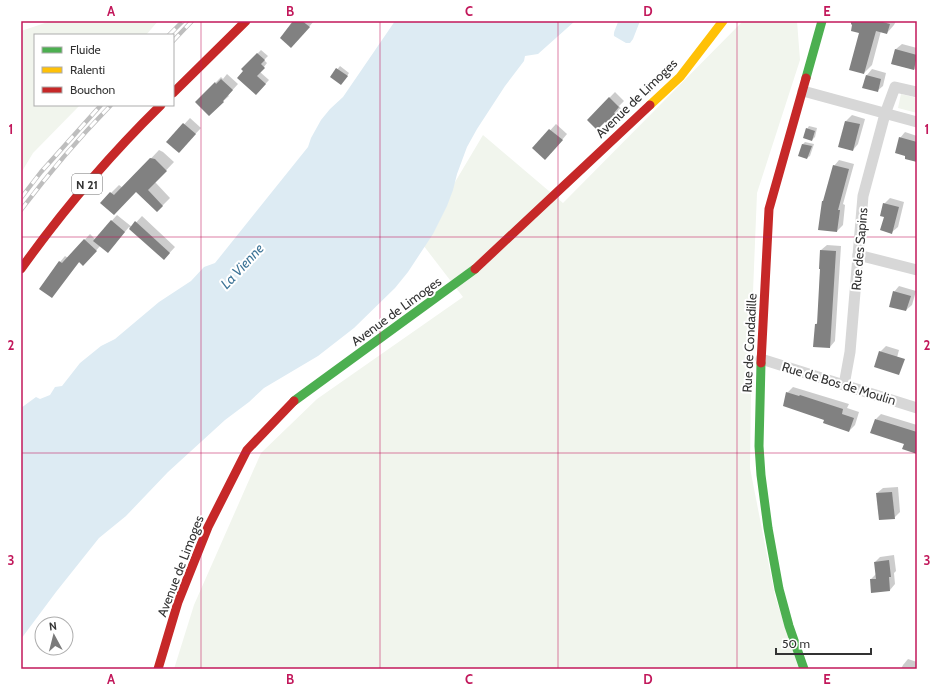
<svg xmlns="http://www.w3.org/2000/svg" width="938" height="690" font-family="Cabin,sans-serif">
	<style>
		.green { fill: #f1f5ed }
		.water { fill: #ddebf3 }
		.shadow { fill: #0003 }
		.building { fill: #818181 }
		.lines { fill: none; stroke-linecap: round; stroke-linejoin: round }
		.street { stroke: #d7d7d7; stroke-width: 11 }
		.fast { stroke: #4caf50; stroke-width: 9 }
		.slow { stroke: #ffc107; stroke-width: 9 }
		.jam { stroke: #c62828; stroke-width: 9 }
		.rail-casing { stroke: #bebebe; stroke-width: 4.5 }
		.rail { stroke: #fff; stroke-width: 3; stroke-dasharray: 9; stroke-linecap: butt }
		.grid { fill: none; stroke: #c2185b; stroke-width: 1; stroke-opacity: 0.55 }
		.labels { text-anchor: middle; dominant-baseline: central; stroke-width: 4; stroke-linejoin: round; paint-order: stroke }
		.shield { fill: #fff; stroke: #707070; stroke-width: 1 }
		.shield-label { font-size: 12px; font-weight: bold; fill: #333 }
		.street-label { font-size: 13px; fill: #333; stroke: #fff }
		.water-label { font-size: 14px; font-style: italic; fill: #3f7597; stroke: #fff }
		.neatline { fill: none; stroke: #c2185b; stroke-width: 1.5 }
		.grid-label { font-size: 13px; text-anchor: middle; font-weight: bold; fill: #c2185b }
	</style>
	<rect width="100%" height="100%" fill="#fff"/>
	<g class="green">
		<path d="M 51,21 L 158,21 L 146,35 L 35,35 L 35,105 L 80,105 L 33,153 L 21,173 L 21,31 Z"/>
		<path d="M 743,21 L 797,21 L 800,60 L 757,193 L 752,317 L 750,468 L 775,596 L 799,669 L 174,669 L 194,605 L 261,453 L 317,399 L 463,297 L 420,241 L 483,135 L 563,203 Z"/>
		<path d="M 901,94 L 917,98 L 917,113 L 898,108 Z"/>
	</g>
	<g class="water">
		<path d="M 395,21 L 575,21 L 538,54 L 525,56 L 524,61 L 505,86 L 477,129 L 467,147 L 457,174 L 453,190 L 447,206 L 433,234 L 408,272 L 395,288 L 354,328 L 318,356 L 264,388 L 249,402 L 225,420 L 168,472 L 126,516 L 99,538 L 56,592 L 21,639 L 21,408 L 36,397 L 40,399 L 50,395 L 55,387 L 62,386 L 80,363 L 101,346 L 115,339 L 159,302 L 191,281 L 204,267 L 215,263 L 308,147 L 311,138 L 321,120 L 330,109 L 343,97 Z"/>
		<path d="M 618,21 L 640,21 L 633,39 L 630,43 L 626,43 L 614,36 C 613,31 617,27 618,21 Z"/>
	</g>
	<g class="shadow">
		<path d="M 294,21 L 314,21 L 297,41 L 285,32 Z"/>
		<path d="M 854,21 L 896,21 L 894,25 L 887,33 L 881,31 L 872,65 L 864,73 L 860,33 Z"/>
		<path d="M 902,44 L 917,48 L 917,70 L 892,64 L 896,49 Z"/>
		<path d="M 261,50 L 268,56 L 264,60 L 267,63 L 260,72 L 269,80 L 256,94 L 242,69 Z"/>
		<path d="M 340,66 L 349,73 L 343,82 L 331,77 Z"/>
		<path d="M 872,69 L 886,73 L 883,86 L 877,91 L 863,87 L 867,75 Z"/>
		<path d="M 227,74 L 238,84 L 228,95 L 229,96 L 209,114 L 197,102 L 221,77 L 223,79 Z"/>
		<path d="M 615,92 L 624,101 L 619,106 L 623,111 L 609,125 L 605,121 L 588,120 Z"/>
		<path d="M 852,115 L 865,119 L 858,144 L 853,150 L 846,121 Z"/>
		<path d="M 190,118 L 201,128 L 184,146 L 168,142 Z"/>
		<path d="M 556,124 L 567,134 L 551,153 L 534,148 Z"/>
		<path d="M 809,126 L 817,128 L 815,137 L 812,140 L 807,129 Z"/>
		<path d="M 905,132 L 917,136 L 917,160 L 900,138 Z"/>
		<path d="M 805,142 L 814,144 L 810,156 L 807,158 L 799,155 L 803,144 Z"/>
		<path d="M 159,150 L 163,152 L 174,162 L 155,182 L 170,198 L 157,211 L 136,191 L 101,203 L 119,185 L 123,188 Z"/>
		<path d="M 839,160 L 854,164 L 843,204 L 845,205 L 843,225 L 837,231 L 825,200 L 834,166 Z"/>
		<path d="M 890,198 L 904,202 L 898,227 L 892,232 L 885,216 L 884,204 Z"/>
		<path d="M 117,215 L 132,227 L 142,216 L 175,247 L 164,259 L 129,227 L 113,246 L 100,246 L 89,259 L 80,261 L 52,297 L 60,262 L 65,256 L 68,258 L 90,234 L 95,239 Z"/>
		<path d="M 827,245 L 841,246 L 835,341 L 830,347 L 816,324 L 818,322 L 821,250 Z"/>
		<path d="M 899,286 L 916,291 L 912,305 L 906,310 L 894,292 Z"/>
		<path d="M 886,346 L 899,350 L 895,365 L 880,352 Z"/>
		<path d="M 793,387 L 849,404 L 847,408 L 859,412 L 855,425 L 849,431 L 826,419 L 787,393 Z"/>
		<path d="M 881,414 L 917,425 L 917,453 L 876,419 Z"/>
		<path d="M 898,487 L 900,512 L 894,518 L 877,493 L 883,488 Z"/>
		<path d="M 894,555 L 896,571 L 894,573 L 895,584 L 890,590 L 871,579 L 876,574 L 875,562 L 880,557 Z"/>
		<path d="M 908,659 L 917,662 L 917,669 L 901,669 L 903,665 Z"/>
	</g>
	<g class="building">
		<path d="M 293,21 L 302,21 L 310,27 L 291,48 L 280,38 Z"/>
		<path d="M 851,21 L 879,21 L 890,24 L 887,34 L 876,31 L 864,74 L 849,70 L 859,33 L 851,31 L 852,25 L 851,24 Z"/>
		<path d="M 895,49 L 917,55 L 914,70 L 891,64 Z"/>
		<path d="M 257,53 L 265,60 L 261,64 L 265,68 L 257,76 L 266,84 L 256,95 L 237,78 L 243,71 L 241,69 Z"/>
		<path d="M 336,68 L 348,76 L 341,85 L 330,77 Z"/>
		<path d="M 866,75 L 881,79 L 878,92 L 862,88 Z"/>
		<path d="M 221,79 L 233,90 L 223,101 L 224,102 L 209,116 L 195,102 L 215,82 L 216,84 Z"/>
		<path d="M 609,97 L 619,107 L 614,113 L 618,117 L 609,126 L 605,122 L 597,130 L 587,120 Z"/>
		<path d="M 845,121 L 860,124 L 853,151 L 838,147 Z"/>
		<path d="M 183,123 L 196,134 L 179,153 L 166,142 Z"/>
		<path d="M 806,128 L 815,131 L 812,141 L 803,138 Z"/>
		<path d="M 549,129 L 563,140 L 545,160 L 532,148 Z"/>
		<path d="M 899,137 L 917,142 L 917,162 L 905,159 L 905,156 L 895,153 Z"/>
		<path d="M 802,144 L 812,146 L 807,159 L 798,156 Z"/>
		<path d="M 150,158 L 155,159 L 167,171 L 148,190 L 163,206 L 157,212 L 136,192 L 114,215 L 100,203 L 110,192 L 114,195 Z"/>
		<path d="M 833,165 L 849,169 L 838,210 L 840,210 L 837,232 L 818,230 L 822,201 L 823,201 Z"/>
		<path d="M 883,203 L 899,207 L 892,234 L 880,230 L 884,217 L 880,216 Z"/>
		<path d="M 111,220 L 125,232 L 108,253 L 93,241 Z"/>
		<path d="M 135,221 L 170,253 L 164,260 L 129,229 Z"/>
		<path d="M 84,239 L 97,251 L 83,266 L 79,262 L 52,298 L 39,289 L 59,261 L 62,263 Z"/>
		<path d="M 820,250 L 836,251 L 830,348 L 813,347 L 815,324 L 817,324 L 820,269 L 819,269 Z"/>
		<path d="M 893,291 L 911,296 L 906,311 L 889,307 Z"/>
		<path d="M 879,351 L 905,359 L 899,375 L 874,367 Z"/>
		<path d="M 786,392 L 799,396 L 800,395 L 843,409 L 842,414 L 854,418 L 849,432 L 823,423 L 824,420 L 783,406 Z"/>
		<path d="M 875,419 L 917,432 L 917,454 L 902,449 L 904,444 L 870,433 Z"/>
		<path d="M 892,492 L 895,519 L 879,520 L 876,493 Z"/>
		<path d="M 889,560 L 891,577 L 889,577 L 890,591 L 871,593 L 870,579 L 876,579 L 874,562 Z"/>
	</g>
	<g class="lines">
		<g class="street">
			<path d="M 803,91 L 917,122"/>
			<path d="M 858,255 L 917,270"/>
			<path d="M 761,359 L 917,408"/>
			<path d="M 844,385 L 850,352 L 863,196 L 885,114 L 895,87 L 917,92"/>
		</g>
		<g class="fast">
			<path d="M 806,78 L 822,21"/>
			<path d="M 761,363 L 759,446 L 761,475 L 768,528 L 779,589 L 789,626 L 804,669"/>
			<path d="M 294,401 L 475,269"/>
		</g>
		<path class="slow" d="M 650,105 L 680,77 L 723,21"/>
		<g class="jam">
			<path d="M 173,93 L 246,21"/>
			<path d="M 21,269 C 63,210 109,156 161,105"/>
			<path d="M 475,269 L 650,105"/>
			<path d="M 761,363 L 769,209 L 806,78"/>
			<path d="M 158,669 L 178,602 L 208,527 L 247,450 L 294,401"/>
		</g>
		<g class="rail-casing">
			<g id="rail">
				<path d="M 169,35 L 183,21"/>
				<path d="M 173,41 L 192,21"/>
				<path d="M 21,198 L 41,172 L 101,105"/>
				<path d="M 21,210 C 49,173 79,138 111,105"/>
			</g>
		</g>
		<use href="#rail" class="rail"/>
	</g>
	<path class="grid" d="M 201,21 L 201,669M 380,21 L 380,669M 558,21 L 558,669M 737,21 L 737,669M 21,237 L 917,237M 21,453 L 917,453"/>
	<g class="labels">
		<rect class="shield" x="72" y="174" width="30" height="20" rx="3"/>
		<g class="shield-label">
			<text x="87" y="184">N 21</text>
		</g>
		<g class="street-label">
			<text transform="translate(636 98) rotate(-44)">Avenue de Limoges</text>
			<text transform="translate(859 249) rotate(-85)">Rue des Sapins</text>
			<text transform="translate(396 311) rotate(-36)">Avenue de Limoges</text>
			<text transform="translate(749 343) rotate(-87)">Rue de Condadille</text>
			<text transform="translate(839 383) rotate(17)">Rue de Bos de Moulin</text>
			<text transform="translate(180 566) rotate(-69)">Avenue de Limoges</text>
		</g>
		<g class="water-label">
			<text transform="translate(242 266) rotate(-47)">La Vienne</text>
		</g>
	</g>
	<rect width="938" height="690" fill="none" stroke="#ffffff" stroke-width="44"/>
	<rect x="34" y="34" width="140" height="72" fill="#ffffff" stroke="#adadad"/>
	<rect x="42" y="47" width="20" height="6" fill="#4caf50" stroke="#adadad"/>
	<text x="70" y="54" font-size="12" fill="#333333">Fluide</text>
	<rect x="42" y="67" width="20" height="6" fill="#ffc107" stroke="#adadad"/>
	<text x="70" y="74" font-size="12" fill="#333333">Ralenti</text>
	<rect x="42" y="87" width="20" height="6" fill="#c62828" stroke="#adadad"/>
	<text x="70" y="94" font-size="12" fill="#333333">Bouchon</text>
	<g transform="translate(54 636) rotate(353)"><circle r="19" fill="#ffffff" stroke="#adadad"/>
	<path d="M0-3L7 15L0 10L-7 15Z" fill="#7a7a7a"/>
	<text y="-6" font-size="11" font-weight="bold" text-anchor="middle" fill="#333333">N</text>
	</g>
	<path d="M776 648v6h95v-6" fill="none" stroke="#333333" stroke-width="2"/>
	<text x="782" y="648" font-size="12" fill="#333333" stroke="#ffffff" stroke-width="3" paint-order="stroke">50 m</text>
	<rect x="22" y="22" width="894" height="646" class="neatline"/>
	<g class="grid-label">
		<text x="111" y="16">A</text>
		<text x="290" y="16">B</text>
		<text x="469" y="16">C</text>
		<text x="648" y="16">D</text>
		<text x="827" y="16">E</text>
		<text x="11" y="134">1</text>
		<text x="927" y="134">1</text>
		<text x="11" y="350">2</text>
		<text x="927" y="350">2</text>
		<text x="11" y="565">3</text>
		<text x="927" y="565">3</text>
		<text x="111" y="684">A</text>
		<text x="290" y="684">B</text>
		<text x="469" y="684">C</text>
		<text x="648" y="684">D</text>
		<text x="827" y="684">E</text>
	</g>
</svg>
